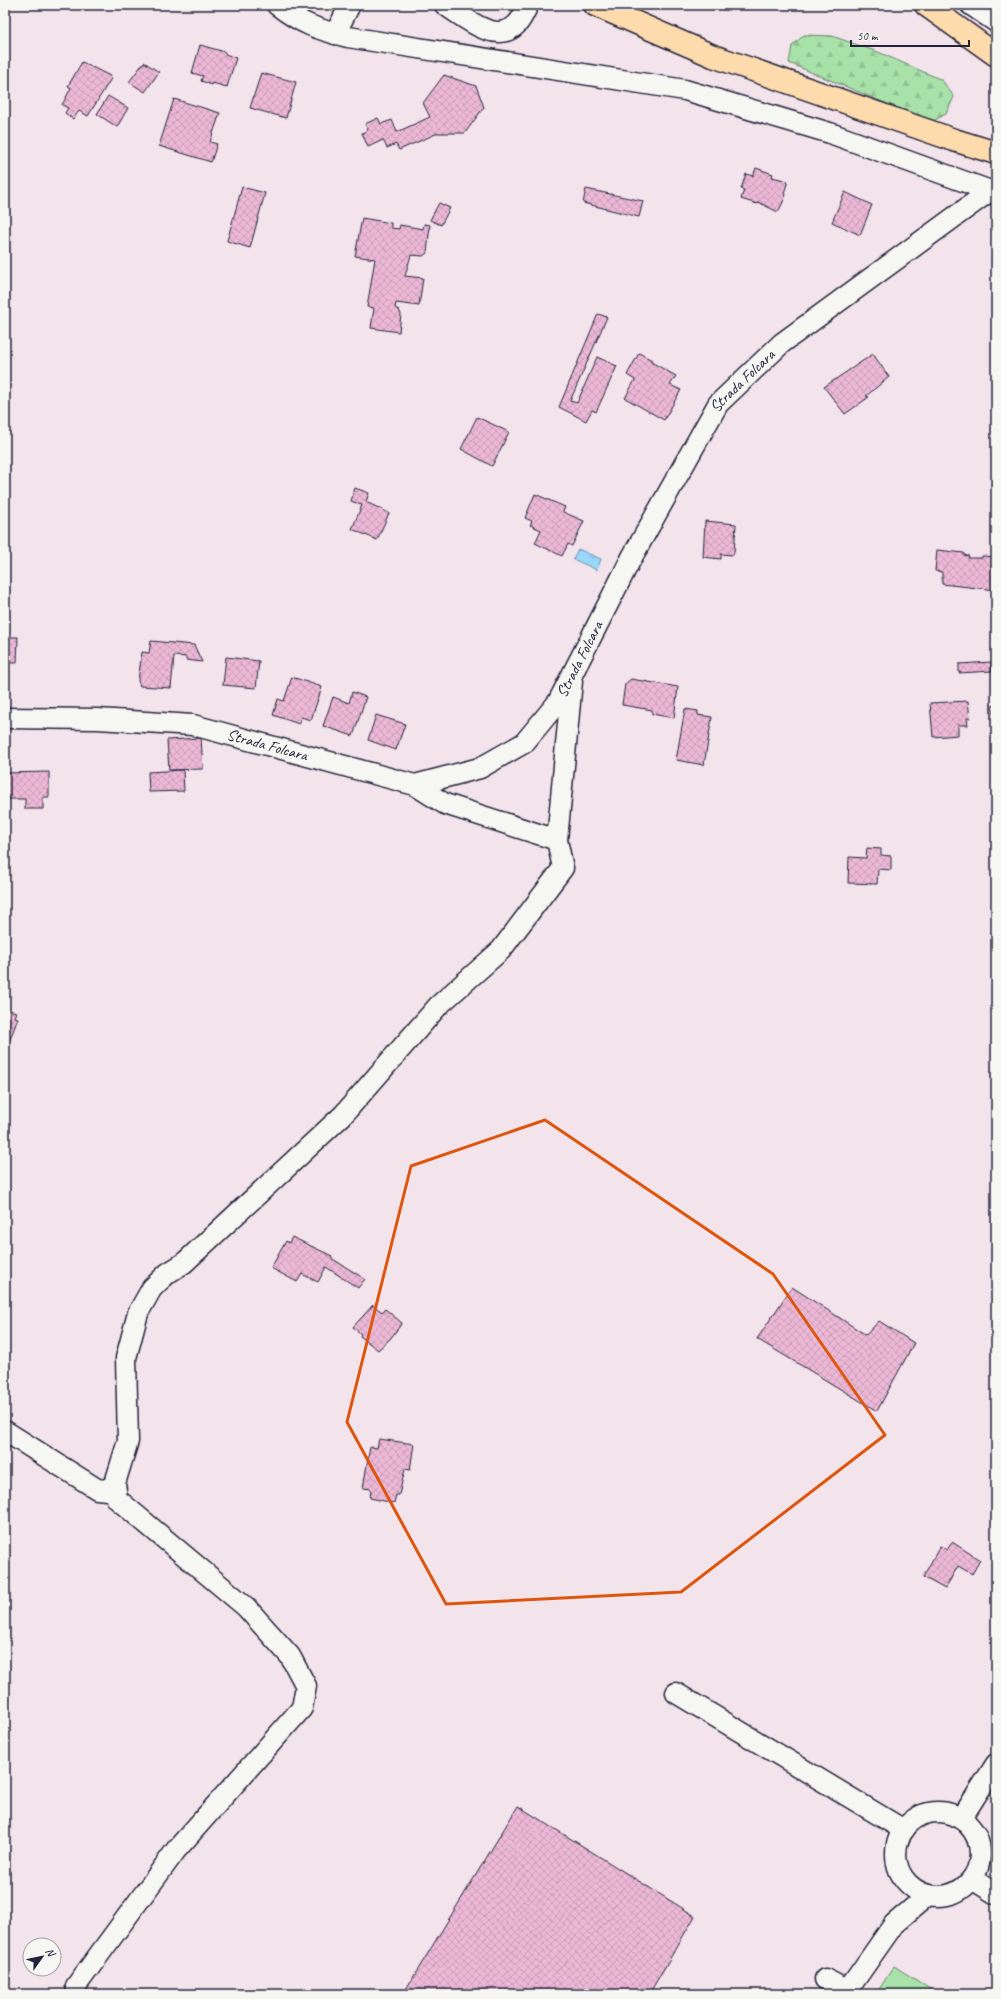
<svg xmlns="http://www.w3.org/2000/svg" width="1001" height="1999" font-family="Caveat,sans-serif">
	<style>
		.green { fill: #a8e2a8; stroke: #658272 }
		.forest { fill: url(#forest-firs); stroke: #658272 }
		.water { fill: url(#water-ripples); stroke: #698fae }
		.building { fill: url(#building-cross-hatch); stroke: #22223b }
		.lines { fill: none; stroke-linecap: round; stroke-linejoin: round }
		.minor-casing { stroke: #22223b; stroke-width: 23 }
		.highway-casing { stroke: #22223b; stroke-width: 25 }
		.minor { stroke: #f6f6f2; stroke-width: 20 }
		.highway { stroke: #fedbac; stroke-width: 22 }
		.marked { fill: none; stroke: #de560e; stroke-width: 3; stroke-linejoin: round }
		.labels { text-anchor: middle; dominant-baseline: central; stroke-width: 3.5; stroke-linejoin: round; paint-order: stroke }
		.street-label { font-size: 16px; fill: #22223b; stroke: #f6f6f2 }
	</style>
	<defs>
		<pattern id="forest-firs" width="22" height="20" patternUnits="userSpaceOnUse"><rect width="22" height="20" fill="#a8e2a8"/><path d="M5 1l3.5 6h-7zM16 11l3.5 6h-7z" fill="#90c292"/></pattern>
		<pattern id="water-ripples" width="26" height="14" patternUnits="userSpaceOnUse"><rect width="26" height="14" fill="#99d7fa"/><path d="M2 4q2-2 4 0t4 0M15 11q2-2 4 0t4 0" fill="none" stroke="#84b8d7"/></pattern>
		<pattern id="building-cross-hatch" width="8" height="8" patternUnits="userSpaceOnUse"><rect width="8" height="8" fill="#ecb8d6"/><path d="M0 0l8 8M0 8l8-8" fill="none" stroke="#ca9eb9"/></pattern>
	</defs>
	<rect width="100%" height="100%" fill="#f3e3ea"/>
	<filter id="ink" filterUnits="userSpaceOnUse"><feTurbulence type="fractalNoise" baseFrequency=".025" numOctaves="2"/><feDisplacementMap in="SourceGraphic" scale="8" xChannelSelector="R" yChannelSelector="G"/><feConvolveMatrix kernelMatrix="1 2 1 2 8 2 1 2 1" color-interpolation-filters="sRGB"/></filter>
	<g filter="url(#ink)">
		<path class="green" d="M 894,1966 L 938,1994 L 876,1994 Z"/>
		<path class="forest" d="M 804,35 L 832,36 L 878,52 L 942,80 L 954,97 L 946,114 L 931,122 L 789,63 L 792,46 Z"/>
		<path class="water" d="M 578,549 L 601,559 L 597,570 L 573,559 Z"/>
		<g class="building">
			<path d="M 200,45 L 225,52 L 225,54 L 236,58 L 227,87 L 212,83 L 212,85 L 201,81 L 203,76 L 192,73 Z"/>
			<path d="M 82,62 L 112,77 L 88,116 L 79,111 L 73,119 L 65,113 L 68,108 L 62,105 L 71,88 L 68,86 Z"/>
			<path d="M 144,62 L 159,72 L 145,92 L 129,82 Z"/>
			<path d="M 261,73 L 296,82 L 286,118 L 250,108 Z"/>
			<path d="M 444,75 L 476,86 L 484,107 L 465,133 L 438,133 L 399,150 L 396,144 L 387,148 L 383,140 L 368,147 L 362,133 L 368,130 L 365,124 L 378,118 L 381,124 L 392,120 L 397,132 L 430,117 L 423,103 Z"/>
			<path d="M 108,96 L 128,108 L 117,127 L 97,114 Z"/>
			<path d="M 174,99 L 220,113 L 210,142 L 217,144 L 211,162 L 159,146 Z"/>
			<path d="M 756,168 L 773,174 L 772,177 L 788,181 L 784,193 L 786,194 L 784,200 L 778,212 L 758,202 L 757,204 L 741,199 L 744,190 L 741,189 L 746,174 L 753,176 Z"/>
			<path d="M 242,187 L 265,193 L 250,248 L 227,241 Z"/>
			<path d="M 586,189 L 643,201 L 639,217 L 583,203 Z"/>
			<path d="M 845,192 L 872,205 L 860,235 L 832,222 Z"/>
			<path d="M 439,203 L 450,208 L 441,225 L 430,220 Z"/>
			<path d="M 362,218 L 391,223 L 391,228 L 399,229 L 400,225 L 423,229 L 424,224 L 430,225 L 427,253 L 423,256 L 411,255 L 405,276 L 423,278 L 419,306 L 396,303 L 395,308 L 399,310 L 401,314 L 399,332 L 371,328 L 374,308 L 367,307 L 375,259 L 355,256 Z"/>
			<path d="M 598,314 L 607,317 L 570,401 L 577,403 L 597,357 L 617,366 L 596,412 L 592,410 L 586,421 L 559,407 Z"/>
			<path d="M 639,353 L 652,360 L 651,362 L 676,376 L 670,385 L 681,390 L 664,420 L 625,398 L 635,380 L 627,375 Z"/>
			<path d="M 873,354 L 889,377 L 866,396 L 869,397 L 845,414 L 824,387 Z"/>
			<path d="M 477,417 L 509,432 L 492,466 L 461,449 Z"/>
			<path d="M 355,488 L 369,493 L 366,502 L 389,513 L 377,540 L 352,529 L 362,505 L 351,501 Z"/>
			<path d="M 535,494 L 565,507 L 563,512 L 584,521 L 572,546 L 568,544 L 562,556 L 535,543 L 541,530 L 530,525 L 532,521 L 525,518 Z"/>
			<path d="M 705,521 L 736,524 L 734,553 L 733,555 L 721,554 L 721,559 L 703,557 Z"/>
			<path d="M 937,550 L 964,553 L 964,555 L 969,556 L 968,558 L 982,558 L 982,556 L 996,557 L 996,590 L 942,584 L 942,572 L 935,571 Z"/>
			<path d="M 5,627 L 9,627 L 8,637 L 18,637 L 17,663 L 5,663 L 5,665 Z"/>
			<path d="M 151,641 L 194,645 L 202,662 L 186,660 L 186,657 L 174,656 L 171,688 L 140,686 L 138,681 L 142,652 L 149,653 Z"/>
			<path d="M 226,657 L 259,661 L 256,688 L 223,685 Z"/>
			<path d="M 991,662 L 992,671 L 959,673 L 959,664 Z"/>
			<path d="M 292,677 L 322,687 L 311,720 L 301,717 L 299,724 L 273,715 L 278,699 L 284,701 Z"/>
			<path d="M 631,679 L 678,687 L 674,718 L 652,714 L 652,710 L 622,705 L 625,684 Z"/>
			<path d="M 352,692 L 366,697 L 353,736 L 323,726 L 333,697 L 349,703 Z"/>
			<path d="M 968,701 L 970,718 L 967,718 L 968,725 L 958,725 L 958,735 L 933,737 L 930,703 Z"/>
			<path d="M 996,705 L 996,723 L 995,724 L 992,706 Z"/>
			<path d="M 685,709 L 698,711 L 698,715 L 712,717 L 704,765 L 676,760 Z"/>
			<path d="M 376,715 L 405,724 L 396,750 L 368,740 Z"/>
			<path d="M 201,738 L 203,769 L 169,770 L 167,740 Z"/>
			<path d="M 183,770 L 184,791 L 149,792 L 148,772 Z"/>
			<path d="M 49,772 L 49,797 L 43,797 L 43,809 L 25,809 L 25,799 L 5,799 L 5,773 Z"/>
			<path d="M 867,848 L 881,849 L 881,855 L 891,856 L 891,870 L 878,869 L 877,884 L 848,883 L 849,857 L 866,858 Z"/>
			<path d="M 5,1009 L 16,1012 L 14,1017 L 18,1018 L 9,1042 L 5,1040 Z"/>
			<path d="M 292,1237 L 332,1256 L 331,1258 L 365,1279 L 358,1288 L 326,1267 L 318,1282 L 302,1274 L 297,1282 L 271,1268 L 286,1241 L 289,1243 Z"/>
			<path d="M 792,1287 L 866,1335 L 879,1321 L 914,1343 L 877,1411 L 757,1339 Z"/>
			<path d="M 373,1305 L 382,1312 L 385,1309 L 402,1323 L 390,1339 L 378,1350 L 360,1336 L 361,1334 L 353,1327 Z"/>
			<path d="M 379,1439 L 414,1444 L 410,1470 L 405,1469 L 399,1495 L 396,1495 L 394,1503 L 370,1498 L 371,1489 L 363,1488 L 370,1447 L 377,1448 Z"/>
			<path d="M 952,1542 L 980,1560 L 972,1574 L 958,1566 L 945,1589 L 923,1577 L 940,1546 L 947,1550 Z"/>
			<path d="M 518,1806 L 695,1916 L 649,1994 L 403,1994 Z"/>
		</g>
		<g class="lines">
			<g class="minor-casing">
				<g id="minor">
					<path d="M 277,5 C 301,24 319,30 348,37 L 685,90 L 830,133 L 996,193"/>
					<path d="M 445,5 C 464,17 496,46 517,24 C 522,19 525,11 528,5"/>
					<path d="M 971,5 L 996,22"/>
					<path d="M 335,34 L 350,5"/>
					<path id="s1" d="M 5,718 L 98,719 L 193,725 L 415,785 L 480,768 L 524,743 L 558,702 L 631,559 L 718,404 L 782,343 L 990,191"/>
					<path d="M 415,785 L 445,804 L 557,840"/>
					<path d="M 5,1431 L 97,1489 L 107,1490 L 115,1483 L 128,1441 L 126,1358 L 138,1313 L 152,1288 L 168,1273 L 184,1263 L 343,1115 L 438,1006 L 501,950 L 563,868 L 557,840 L 572,681"/>
					<path d="M 676,1693 L 904,1830"/>
					<circle cx="938" cy="1854" r="42"/>
					<path d="M 961,1819 L 996,1764"/>
					<path d="M 972,1879 L 996,1894"/>
					<path d="M 825,1979 L 847,1990"/>
					<path d="M 76,1986 L 176,1850 L 302,1708 L 306,1686 L 290,1656 L 246,1607 L 117,1499 L 115,1483"/>
					<path d="M 845,1994 L 894,1924 L 928,1895"/>
				</g>
			</g>
			<g class="highway-casing">
				<g id="highway">
					<path d="M 595,5 L 713,56 L 954,140 L 996,153"/>
					<path d="M 926,5 L 996,55"/>
				</g>
			</g>
			<use href="#minor" class="minor"/>
			<use href="#highway" class="highway"/>
		</g>
	</g>
	<path class="marked" d="M 545,1120 L 773,1274 L 885,1435 L 681,1592 L 446,1604 L 347,1422 L 411,1166 Z"/>
	<g class="labels">
		<g class="street-label">
			<text stroke="none"><textPath href="#s1" startOffset="961">Strada Folcara</textPath></text>
			<text stroke="none"><textPath href="#s1" startOffset="637">Strada Folcara</textPath></text>
			<text stroke="none"><textPath href="#s1" startOffset="265">Strada Folcara</textPath></text>
		</g>
	</g>
	<rect width="1001" height="1999" fill="none" stroke="#f6f6f2" stroke-width="20"/>
	<rect x="10" y="10" width="981" height="1979" fill="none" stroke="#22223b" stroke-width="1.5" filter="url(#ink)"/>
	<g transform="translate(42 1957) rotate(57)"><circle r="19" fill="#f6f6f2" stroke="#a1a1a9"/>
	<path d="M0-3L7 15L0 10L-7 15Z" fill="#22223b"/>
	<text y="-6" font-size="11" font-weight="bold" text-anchor="middle" fill="#22223b">N</text>
	</g>
	<path d="M851 40v6h118v-6" fill="none" stroke="#22223b" stroke-width="2"/>
	<text x="857" y="40" font-size="12" fill="#22223b" stroke="#f6f6f2" stroke-width="3" paint-order="stroke">50 m</text>
</svg>
